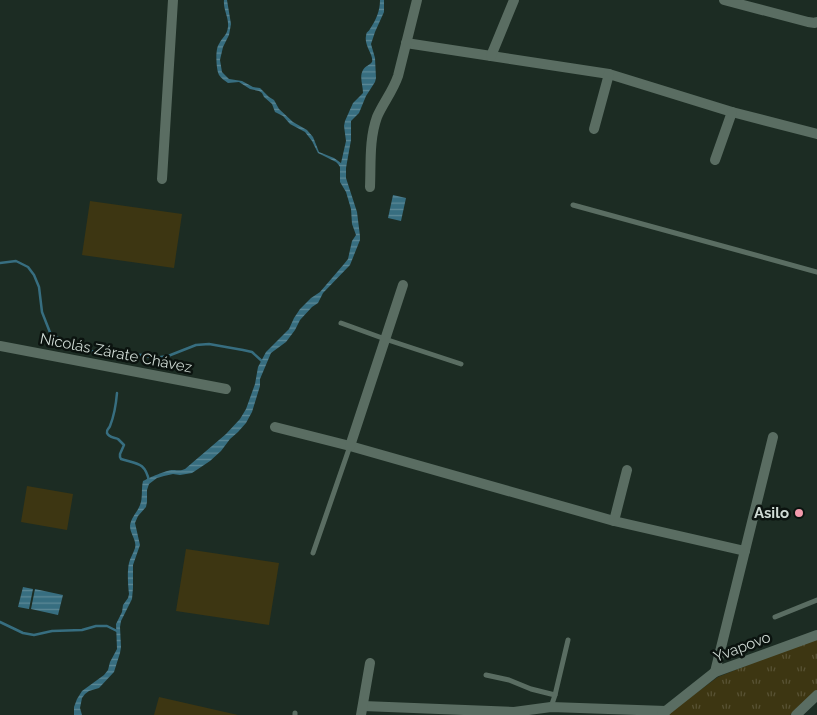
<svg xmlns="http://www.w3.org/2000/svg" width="817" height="715" font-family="Raleway,sans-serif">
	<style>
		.grass { fill: #3d3612 }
		.park { fill: url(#park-tufts) }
		.water { fill: url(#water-rules) }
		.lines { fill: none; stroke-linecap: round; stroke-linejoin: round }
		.stream { stroke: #376e80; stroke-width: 2.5 }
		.service { stroke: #5a6d62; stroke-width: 5 }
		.minor { stroke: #5a6d62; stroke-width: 10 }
		.poi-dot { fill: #f39aac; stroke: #0b130f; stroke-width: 2 }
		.labels { text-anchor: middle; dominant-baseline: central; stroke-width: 5; stroke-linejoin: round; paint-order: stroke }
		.street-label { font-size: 15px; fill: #cfdad4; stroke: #0b130f }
		.poi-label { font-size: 15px; font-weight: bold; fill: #cfdad4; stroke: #0b130f; text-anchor: end }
	</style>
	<defs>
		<pattern id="park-tufts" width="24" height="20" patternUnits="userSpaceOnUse" patternTransform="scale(1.25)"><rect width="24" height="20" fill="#3d3612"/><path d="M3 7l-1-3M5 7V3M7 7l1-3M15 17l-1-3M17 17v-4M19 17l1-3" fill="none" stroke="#585234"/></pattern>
		<pattern id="water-rules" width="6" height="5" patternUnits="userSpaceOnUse" patternTransform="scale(1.25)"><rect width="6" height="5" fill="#376e80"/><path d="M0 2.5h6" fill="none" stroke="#5c8997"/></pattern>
	</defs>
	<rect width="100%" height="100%" fill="#1c2c23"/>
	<g class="grass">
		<path d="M 90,201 L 182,214 L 174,268 L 82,255 Z"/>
		<path d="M 27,486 L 73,494 L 67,530 L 21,522 Z"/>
		<path d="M 186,549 L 279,563 L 269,625 L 176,611 Z"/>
		<path d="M 159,697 L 238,715 L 154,715 Z"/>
	</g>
	<path class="park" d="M 817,637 L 817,691 L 790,715 L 668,715 L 670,712 L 718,677 Z"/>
	<g class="water">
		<path d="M 224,0 L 227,0 L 231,24 L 229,35 L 223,47 L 220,60 L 222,72 L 229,79 L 242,81 L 253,87 L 260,88 L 269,97 L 274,100 L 279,109 L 293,122 L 307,130 L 313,137 L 319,152 L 334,158 L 341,163 L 346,141 L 344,126 L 345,121 L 353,103 L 363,93 C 363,85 359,77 363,70 C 365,66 370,65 372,62 C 374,55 364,46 366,36 C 367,30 367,34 370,29 C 376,20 380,11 380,0 L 384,0 L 384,12 L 375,32 L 371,44 L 375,58 L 376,78 L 375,82 L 366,96 L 359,113 L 351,121 L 351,140 L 346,168 L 346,178 L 357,212 L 360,236 L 360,240 L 350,265 L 323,293 L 318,303 L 312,307 L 300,320 L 295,330 L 286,342 L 271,353 L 260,379 L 260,386 L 252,412 L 246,423 L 238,432 L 230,439 L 221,451 L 210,461 L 192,473 L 180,475 L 173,474 L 164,476 L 157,478 L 149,484 L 147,490 L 147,502 L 146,507 L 138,516 L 135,523 L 140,545 L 133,565 L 133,588 L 132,599 L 121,621 L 120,627 L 121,647 L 120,653 L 114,672 L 99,688 L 89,691 L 85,694 L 82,698 L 80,708 L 82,715 L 74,715 L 74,707 L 77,699 L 82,691 L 104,675 L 108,670 L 110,662 L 117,649 L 116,624 L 122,612 L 123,605 L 128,598 L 129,594 C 128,586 127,571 129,563 C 130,558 133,554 135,548 C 137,540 130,534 130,526 C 131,517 137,513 140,505 C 143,498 141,489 143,481 C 149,478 166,470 173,470 C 178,470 181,471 185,469 L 226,434 L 240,419 L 246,409 L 255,384 L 258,367 L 266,352 L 289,329 L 294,318 L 300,309 L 311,298 L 320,292 L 344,264 L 348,259 L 352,241 L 356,235 L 352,224 L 351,209 L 346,192 L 340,182 L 340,167 L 338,164 L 336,162 L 318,153 L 312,141 L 305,132 L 290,124 L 283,116 L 275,112 L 272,104 L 264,97 L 262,93 L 259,91 L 250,89 L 239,82 L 228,83 C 225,81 221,78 219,75 C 216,69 215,49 219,44 C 222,37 227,36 228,27 C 229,17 223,10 224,0 Z"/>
		<path d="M 393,195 L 406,198 L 401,221 L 388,218 Z"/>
		<path d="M 23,587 L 33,589 L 29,609 L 18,607 Z"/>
		<path d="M 35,589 L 63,595 L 58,615 L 31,609 Z"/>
	</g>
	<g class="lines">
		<g class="stream">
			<path d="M 0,263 L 16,261 L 28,267 L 34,275 L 39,287 L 42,312 L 51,335 L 86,350 L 108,354 L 143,355 L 154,358 L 168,356 L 196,345 L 209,344 L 243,350 L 252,352 L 263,362"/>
			<path d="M 117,393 C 116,405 114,416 110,426 C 109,429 106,429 107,433 C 109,438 114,437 118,439 C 120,441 122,443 124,445 L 120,454 L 120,457 L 121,459 C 137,464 145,462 149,481"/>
			<path d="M 0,622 L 23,633 L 34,635 L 52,631 L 82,630 L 96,626 L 107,626 L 117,631"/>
		</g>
		<g class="service">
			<path d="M 573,205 L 817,272"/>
			<path d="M 341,323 L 385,339 L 461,364"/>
			<path d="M 313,553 L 350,446"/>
			<path d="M 775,617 L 817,600"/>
			<path d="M 486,675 L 509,680 L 531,689 L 555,695"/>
			<path d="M 551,707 L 555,695 L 568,640"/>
			<path d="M 295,715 L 295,713"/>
		</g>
		<g class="minor">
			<path d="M 724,0 L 808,22 L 815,23 L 817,22"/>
			<path d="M 406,43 L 609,74 L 732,112 L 817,134"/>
			<path d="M 491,56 L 514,0"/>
			<path d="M 594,129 L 609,74"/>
			<path d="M 715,160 L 732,112"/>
			<path d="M 162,179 L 173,0"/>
			<path d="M 370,187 C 371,164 369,139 377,117 C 383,103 393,91 398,76 L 417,0"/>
			<path d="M 0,346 L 226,389"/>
			<path d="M 275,427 L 350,446 L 614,521 L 745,551"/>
			<path d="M 350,446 L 403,285"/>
			<path d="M 614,521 L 627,470"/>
			<path d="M 715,672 L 773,437"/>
			<path d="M 363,706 L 514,712 L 551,707 L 666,711"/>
			<path d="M 662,714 L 715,672 L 817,635"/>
			<path d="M 361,715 L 370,663"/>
			<path d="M 796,715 L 817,695"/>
		</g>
	</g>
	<circle class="poi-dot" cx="799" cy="513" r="5"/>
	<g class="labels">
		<g class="street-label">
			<text transform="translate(116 353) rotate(11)">Nicolás Zárate Chávez</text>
			<text transform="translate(742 647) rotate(-21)">Yvapovo</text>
		</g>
		<g class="poi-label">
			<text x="789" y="513">Asilo</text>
		</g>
	</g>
</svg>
